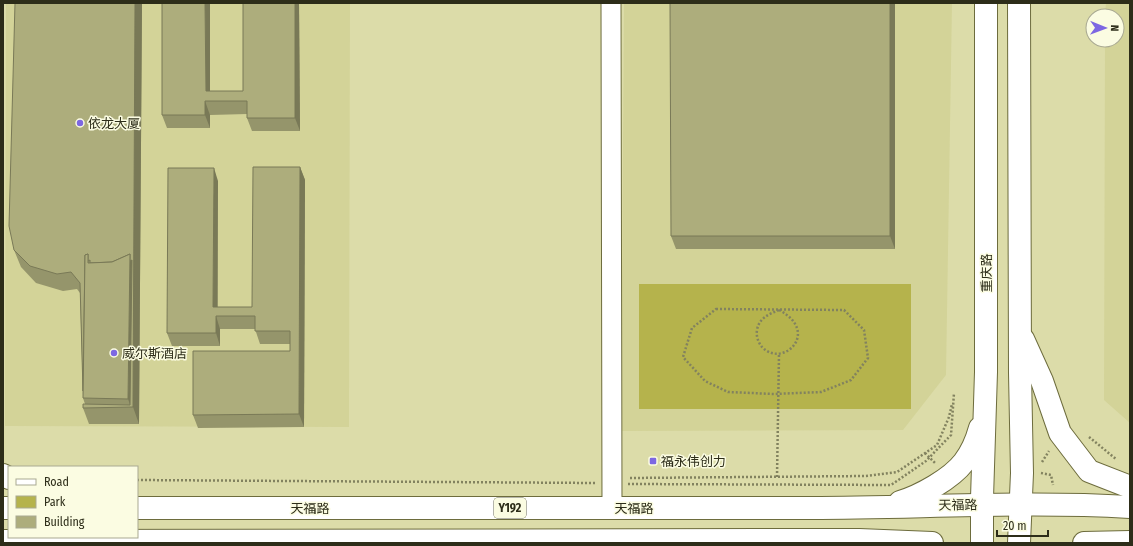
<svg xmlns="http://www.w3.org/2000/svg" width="1133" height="546" font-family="'Fira Sans Condensed','Noto Sans SC',sans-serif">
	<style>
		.built { fill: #d3d398 }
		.green { fill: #b5b34c }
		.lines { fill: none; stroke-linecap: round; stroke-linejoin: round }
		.minor-casing { stroke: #6d6c3d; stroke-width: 21 }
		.major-casing { stroke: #6d6c3d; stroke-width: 24 }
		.path { stroke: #82825f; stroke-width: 2.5; stroke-dasharray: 2 2; stroke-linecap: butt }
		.minor { stroke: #fff; stroke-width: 19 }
		.major { stroke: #fff; stroke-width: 22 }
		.wall { fill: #95956b }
		.shaded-wall { fill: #797957 }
		.building { fill: #adad7c; stroke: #797957 }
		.poi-dot { fill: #7d67e2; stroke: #fbfce2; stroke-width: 1.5 }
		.labels { text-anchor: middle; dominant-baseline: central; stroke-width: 3; stroke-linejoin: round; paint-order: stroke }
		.shield { fill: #fbfce2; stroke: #6b6b55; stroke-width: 1 }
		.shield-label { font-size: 12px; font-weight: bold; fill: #2d2d19 }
		.poi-label { font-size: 13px; fill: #2d2d19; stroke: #fbfce2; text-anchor: start }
		.street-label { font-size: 13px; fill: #2d2d19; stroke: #fbfce2 }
	</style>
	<rect width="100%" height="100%" fill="#dcdca9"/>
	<g class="built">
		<path d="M 6,3 L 350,3 L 349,427 L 5,426 Z"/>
		<path d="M 624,3 L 952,3 L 946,375 L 903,430 L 621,431 Z"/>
		<path d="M 1106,3 L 1130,3 L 1130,423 L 1104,400 L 1105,40 L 1117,40 L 1117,16 L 1105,16 Z"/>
	</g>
	<rect class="green" x="639" y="284" width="272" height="125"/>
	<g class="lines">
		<g class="minor-casing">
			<path id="minor" d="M 611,3 L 612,508"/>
		</g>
		<g class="major-casing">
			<g id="major">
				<path d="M 1019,3 L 1020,373 L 1022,473 L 1019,543"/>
				<path d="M 1023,339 L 1042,381 L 1060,433 L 1089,471 L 1130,487"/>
				<path d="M 3,475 L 9,478"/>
				<path d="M 900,502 C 920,496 951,479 964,462 C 971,453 977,439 980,428"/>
				<path d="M 3,508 L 9,508"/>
				<path d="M 137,508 C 362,508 586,508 811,508 C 917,508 1023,501 1130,507"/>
				<path d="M 3,541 L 859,540 L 932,543"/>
				<path d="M 982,543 L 982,498 L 986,372 L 986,3"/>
				<path d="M 1084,543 L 1130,542"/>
			</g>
		</g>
		<g class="path">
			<path d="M 716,309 L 844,310 L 864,330 L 868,358 L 851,380 L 821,392 L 774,394 L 728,392 L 705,381 L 683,357 L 692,328 Z"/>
			<path d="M 779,310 C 821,332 783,369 762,347 C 758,342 756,336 757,330 C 759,318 769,314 779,310 Z"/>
			<path d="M 1089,437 L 1116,459"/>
			<path d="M 925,453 L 936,464"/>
			<path d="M 1042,462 L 1049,451"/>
			<path d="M 1041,473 L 1051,475 L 1053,485"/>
			<path d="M 777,477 L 779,354"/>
			<path d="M 630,478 L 866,476 L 897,472 L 937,445 L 949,417 L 952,404"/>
			<path d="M 137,480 L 595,483"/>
			<path d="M 628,484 L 891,485 L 926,461 L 951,435 L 954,393"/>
		</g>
		<use href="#minor" class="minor"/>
		<use href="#major" class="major"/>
	</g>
	<g class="wall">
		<path d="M 15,3 L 142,3 L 139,424 L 89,424 L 83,408 L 85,404 L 83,398 L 80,293 L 77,289 L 63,291 L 36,283 L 21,267 L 14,250 Z"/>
		<path d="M 162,3 L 210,3 L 210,91 L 243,91 L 299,3 L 300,131 L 252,131 L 247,118 L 247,114 L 210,115 L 210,128 L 167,128 L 162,115 Z"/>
		<path d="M 895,3 L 895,249 L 676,249 L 671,236 Z"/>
		<path d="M 300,167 L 305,180 L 304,427 L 198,428 L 193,415 L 290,351 L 290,344 L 260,344 L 255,329 L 220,329 L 220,346 L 172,346 L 167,333 L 218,181 L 218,307 L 252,307 Z"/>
	</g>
	<g class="shaded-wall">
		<path d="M 135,3 L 142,3 L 139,424 L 133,407 L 131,407 L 128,399 L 130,254 Z"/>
		<path d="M 205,3 L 210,3 L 210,101 L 206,91 Z"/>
		<path d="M 295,3 L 299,3 L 300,131 L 295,118 Z"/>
		<path d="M 890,3 L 895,3 L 895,249 L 890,236 Z"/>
		<path d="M 205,101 L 210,115 L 210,128 L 205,115 Z"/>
		<path d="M 300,167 L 305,180 L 304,427 L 299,414 Z"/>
		<path d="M 214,168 L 218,181 L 217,316 L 213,307 Z"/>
		<path d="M 216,316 L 220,329 L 220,346 L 216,333 Z"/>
	</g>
	<g class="building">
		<path d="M 15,3 L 135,3 L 133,407 L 83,408 L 83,404 L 130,405 L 132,260 L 130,261 L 130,254 L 112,262 L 90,263 L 90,260 L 88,261 L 88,254 L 85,255 L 83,391 L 80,283 L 71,272 L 57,274 L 30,266 L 14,250 L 9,226 Z"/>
		<path d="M 162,3 L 205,3 L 206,91 L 243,91 L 243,3 L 295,3 L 295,118 L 247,118 L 247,101 L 205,101 L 205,115 L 162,115 Z"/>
		<path d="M 670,3 L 890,3 L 890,236 L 671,236 Z"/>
		<path d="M 253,167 L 300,167 L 299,414 L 193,415 L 193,351 L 290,351 L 290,331 L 255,331 L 255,316 L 216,316 L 216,333 L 167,333 L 168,168 L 214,168 L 213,307 L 252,307 Z"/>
		<path d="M 88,254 L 88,263 L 112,262 L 130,254 L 128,399 L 83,398 L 85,255 Z"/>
	</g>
	<g class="poi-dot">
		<circle cx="80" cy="123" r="4"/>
		<circle cx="114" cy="353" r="4"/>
		<rect x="649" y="457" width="8" height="8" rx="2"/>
	</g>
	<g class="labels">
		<rect class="shield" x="494" y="498" width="32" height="20" rx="3"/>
		<g class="shield-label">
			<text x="510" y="508">Y192</text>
		</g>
		<g class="poi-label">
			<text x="88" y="123">依龙大厦</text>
			<text x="122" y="353">威尔斯酒店</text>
			<text x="661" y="461">福永伟创力</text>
		</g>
		<g class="street-label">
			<text transform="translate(986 273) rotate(-90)">重庆路</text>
			<text transform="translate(958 505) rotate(-1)">天福路</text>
			<text x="310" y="508">天福路</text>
			<text x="634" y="508">天福路</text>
		</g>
	</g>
	<rect width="1133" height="546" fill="none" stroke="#2d2d19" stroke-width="8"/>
	<rect x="8" y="466" width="130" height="72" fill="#fbfce2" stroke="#a9a992"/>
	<rect x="16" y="479" width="20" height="6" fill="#ffffff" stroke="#a9a992"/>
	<text x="44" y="486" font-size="12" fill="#2d2d19">Road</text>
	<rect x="16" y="496" width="20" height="12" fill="#b5b34c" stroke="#a9a992"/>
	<text x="44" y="506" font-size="12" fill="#2d2d19">Park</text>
	<rect x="16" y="516" width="20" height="12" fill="#adad7c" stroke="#a9a992"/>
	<text x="44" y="526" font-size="12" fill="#2d2d19">Building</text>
	<g transform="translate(1105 28) rotate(91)"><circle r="19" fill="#fbfce2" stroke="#a9a992"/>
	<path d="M0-3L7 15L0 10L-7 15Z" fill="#7d67e2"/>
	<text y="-6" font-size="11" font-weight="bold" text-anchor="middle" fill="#2d2d19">N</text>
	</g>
	<path d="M997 530v6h51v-6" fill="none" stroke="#2d2d19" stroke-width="2"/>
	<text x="1003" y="530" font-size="12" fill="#2d2d19" stroke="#fbfce2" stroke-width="3" paint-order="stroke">20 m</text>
</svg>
